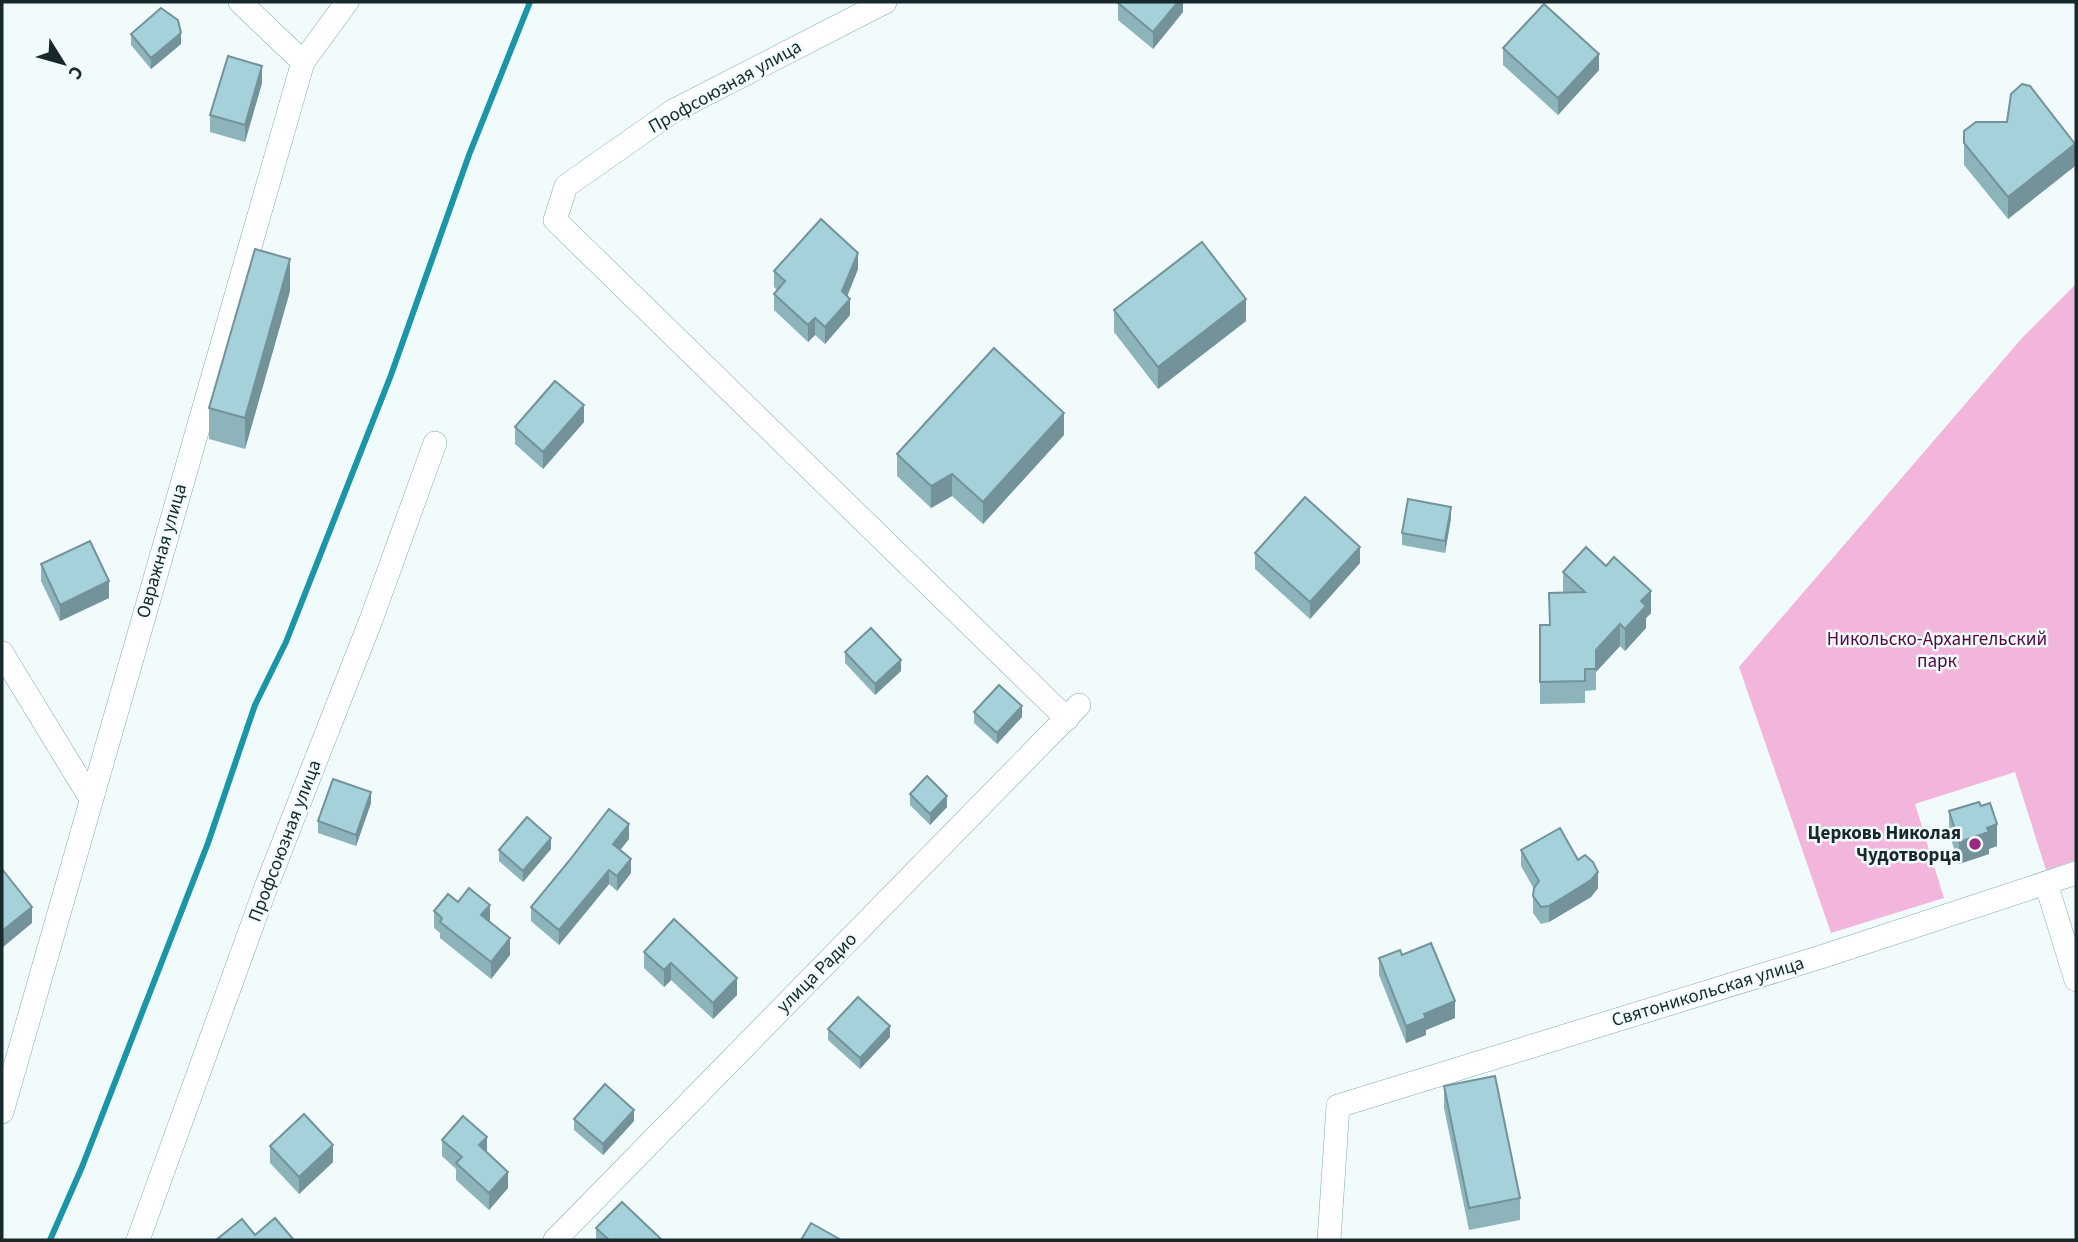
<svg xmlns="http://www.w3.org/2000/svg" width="2078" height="1242" font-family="'Source Sans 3',sans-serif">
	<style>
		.green { fill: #f2b6dc }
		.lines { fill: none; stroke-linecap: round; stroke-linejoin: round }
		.stream { stroke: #1a96a6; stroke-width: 6 }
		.street-casing { stroke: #7faab2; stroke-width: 24 }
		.street { stroke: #fff; stroke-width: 23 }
		.wall { fill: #8db4bb }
		.shaded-wall { fill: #739299 }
		.building { fill: #a4d1da; stroke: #739299; stroke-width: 2 }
		.poi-dot { fill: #9c257f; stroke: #f2fbfc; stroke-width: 2.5 }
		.labels { text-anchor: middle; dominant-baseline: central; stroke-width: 5; stroke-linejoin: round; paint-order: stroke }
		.street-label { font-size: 19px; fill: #17292c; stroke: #f2fbfc }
		.park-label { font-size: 19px; fill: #550743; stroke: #f2fbfc }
		.poi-label { font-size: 19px; font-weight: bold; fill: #17292c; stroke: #f2fbfc; text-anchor: end }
	</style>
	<rect width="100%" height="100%" fill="#f2fbfc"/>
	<path class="green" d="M 2076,284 L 2076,860 L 2046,870 L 2015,772 L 1915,804 L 1944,898 L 1831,933 L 1739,667 L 2022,338 Z"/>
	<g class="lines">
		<path class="stream" d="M 50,1240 L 82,1167 L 208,843 L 255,705 L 286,642 L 391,375 L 469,155 L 530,2"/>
		<g class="street-casing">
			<g id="street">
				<path d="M 240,2 L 303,62"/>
				<path d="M 885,2 L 673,111 L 566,186 L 555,220 L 1067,719"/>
				<path d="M 2,653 L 91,799"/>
				<path d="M 2046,883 L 2076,980"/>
				<path d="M 2,1112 L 303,62 L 347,2"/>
				<path d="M 138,1240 L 266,887 L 371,620 L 435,443"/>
				<path d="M 555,1240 L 1079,705"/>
				<path d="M 1329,1240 L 1338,1106 L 1824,956 L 2076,873"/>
			</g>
		</g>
		<use href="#street" class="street"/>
	</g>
	<g class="wall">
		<path d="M 1183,2 L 1183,12 L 1153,49 L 1118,20 L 1118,3 Z"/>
		<path d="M 131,34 L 181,44 L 151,69 L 131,45 Z"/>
		<path d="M 1503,48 L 1599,70 L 1558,115 L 1503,65 Z"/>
		<path d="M 262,83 L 245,142 L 210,132 L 210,115 Z"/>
		<path d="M 1964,131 L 2075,166 L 2008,219 L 1964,165 Z"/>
		<path d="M 858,269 L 847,296 L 850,315 L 825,344 L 815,335 L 808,342 L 774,310 L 774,294 L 777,290 L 774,287 L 774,271 Z"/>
		<path d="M 290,291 L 245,449 L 209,439 L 209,408 Z"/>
		<path d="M 1114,310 L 1246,321 L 1158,389 L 1114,332 Z"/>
		<path d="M 584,422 L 543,469 L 515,444 L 515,427 Z"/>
		<path d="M 1064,435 L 983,524 L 952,496 L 931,508 L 897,476 L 897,454 Z"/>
		<path d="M 1451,518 L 1445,553 L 1402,545 L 1402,533 Z"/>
		<path d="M 1255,553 L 1360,563 L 1310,619 L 1255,569 Z"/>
		<path d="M 41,564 L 109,598 L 60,621 L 41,581 Z"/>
		<path d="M 1563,572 L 1651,613 L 1646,618 L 1646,628 L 1625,651 L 1620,646 L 1596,672 L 1596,690 L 1585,691 L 1585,703 L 1540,704 L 1540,625 L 1549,625 L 1563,593 Z"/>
		<path d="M 845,652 L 901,671 L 875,695 L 845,663 Z"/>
		<path d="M 974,712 L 1022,717 L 997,744 L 974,723 Z"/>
		<path d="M 910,794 L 947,807 L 930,825 L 910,805 Z"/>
		<path d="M 371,803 L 356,846 L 318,833 L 318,821 Z"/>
		<path d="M 1949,811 L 1997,846 L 1989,849 L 1989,854 L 1959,864 L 1949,833 Z"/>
		<path d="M 629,839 L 620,850 L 631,873 L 617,891 L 609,884 L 559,945 L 531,921 L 531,907 Z"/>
		<path d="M 551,849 L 523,882 L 499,861 L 499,850 Z"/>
		<path d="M 1521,850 L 1578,860 L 1598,888 L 1591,897 L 1549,922 L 1541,924 L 1533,913 L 1533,896 L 1534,889 L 1521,866 Z"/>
		<path d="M 458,902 L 490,921 L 489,922 L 510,955 L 491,979 L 440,938 L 440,933 L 434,928 L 434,911 Z"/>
		<path d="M 674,919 L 737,995 L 713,1019 L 671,980 L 664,987 L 644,968 L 644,952 Z"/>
		<path d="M 1402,955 L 1455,1018 L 1426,1030 L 1426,1035 L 1406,1043 L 1379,975 L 1379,958 Z"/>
		<path d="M 828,1029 L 890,1037 L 860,1069 L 828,1040 Z"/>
		<path d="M 1444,1086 L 1520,1198 L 1520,1220 L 1469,1230 L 1444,1108 Z"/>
		<path d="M 574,1119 L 634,1121 L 603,1155 L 574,1130 Z"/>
		<path d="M 442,1140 L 487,1152 L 508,1188 L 489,1210 L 456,1180 L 456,1169 L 442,1156 Z"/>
		<path d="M 270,1146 L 333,1162 L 299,1194 L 270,1163 Z"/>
		<path d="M 596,1228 L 662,1240 L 596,1240 Z"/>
	</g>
	<g class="shaded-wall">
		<path d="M 1178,2 L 1183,2 L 1183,12 L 1153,49 L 1153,32 Z"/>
		<path d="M 181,33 L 181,44 L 151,69 L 151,58 Z"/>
		<path d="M 1599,54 L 1599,70 L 1558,115 L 1558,98 Z"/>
		<path d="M 262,66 L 262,83 L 245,142 L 245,125 Z"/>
		<path d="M 2075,144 L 2075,166 L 2008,219 L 2008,197 Z"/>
		<path d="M 858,253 L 858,269 L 843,307 L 850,299 L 850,315 L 825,344 L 825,327 L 842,291 Z"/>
		<path d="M 290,259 L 290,291 L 245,449 L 245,418 Z"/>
		<path d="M 1246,299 L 1246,321 L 1158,389 L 1158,367 Z"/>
		<path d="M 815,318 L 815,335 L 808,342 L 808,325 Z"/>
		<path d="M 584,405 L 584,422 L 543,469 L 543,452 Z"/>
		<path d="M 1064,413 L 1064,435 L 983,524 L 983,502 Z"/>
		<path d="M 952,474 L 952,496 L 931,508 L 931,486 Z"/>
		<path d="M 1451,507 L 1451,518 L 1445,553 L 1445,541 Z"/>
		<path d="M 1360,547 L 1360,563 L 1310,619 L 1310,602 Z"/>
		<path d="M 109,581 L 109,598 L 60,621 L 60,605 Z"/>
		<path d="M 1651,591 L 1651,613 L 1646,618 L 1646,628 L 1625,651 L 1625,629 L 1641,601 Z"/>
		<path d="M 1620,624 L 1620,646 L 1596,672 L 1596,650 Z"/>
		<path d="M 901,660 L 901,671 L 875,695 L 875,684 Z"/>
		<path d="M 1022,706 L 1022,717 L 997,744 L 997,733 Z"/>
		<path d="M 371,792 L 371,803 L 356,846 L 356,835 Z"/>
		<path d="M 947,796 L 947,807 L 930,825 L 930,814 Z"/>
		<path d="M 629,824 L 629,839 L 613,859 L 613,844 Z"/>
		<path d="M 1997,824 L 1997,846 L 1989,849 L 1989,854 L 1959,864 L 1959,842 L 1987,828 Z"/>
		<path d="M 551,838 L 551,849 L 523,882 L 523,871 Z"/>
		<path d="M 631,859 L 631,873 L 617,891 L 617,876 Z"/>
		<path d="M 609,870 L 609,884 L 559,945 L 559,930 Z"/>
		<path d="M 1598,872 L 1598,888 L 1591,897 L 1549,922 L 1549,906 Z"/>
		<path d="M 490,905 L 490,921 L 481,932 L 481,915 Z"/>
		<path d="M 32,907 L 32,923 L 2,948 L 2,931 Z"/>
		<path d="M 510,938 L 510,955 L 491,979 L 491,962 Z"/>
		<path d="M 671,963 L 671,980 L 664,987 L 664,970 Z"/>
		<path d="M 737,978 L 737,995 L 713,1019 L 713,1003 Z"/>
		<path d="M 1455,1001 L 1455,1018 L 1426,1030 L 1426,1035 L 1406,1043 L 1406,1026 L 1424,1014 Z"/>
		<path d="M 890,1026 L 890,1037 L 860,1069 L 860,1058 Z"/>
		<path d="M 634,1110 L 634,1121 L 603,1155 L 603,1144 Z"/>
		<path d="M 487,1137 L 487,1154 L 479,1145 Z"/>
		<path d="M 333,1145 L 333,1162 L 299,1194 L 299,1177 Z"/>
		<path d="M 508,1172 L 508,1188 L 489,1210 L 489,1193 Z"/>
	</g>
	<g class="building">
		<path d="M 1119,2 L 1178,2 L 1153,32 L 1118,3 Z"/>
		<path d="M 1544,4 L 1599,54 L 1558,98 L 1503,48 Z"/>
		<path d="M 161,8 L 178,20 L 181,33 L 151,58 L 131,34 Z"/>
		<path d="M 228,56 L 262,66 L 245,125 L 210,115 Z"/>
		<path d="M 2022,84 L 2030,86 L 2075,144 L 2008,197 L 1964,143 L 1964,131 L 1976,122 L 2007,122 L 2011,94 Z"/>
		<path d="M 821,219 L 858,253 L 842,291 L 850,299 L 825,327 L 815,318 L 808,325 L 774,294 L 785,281 L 774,271 Z"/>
		<path d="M 1202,242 L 1246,299 L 1158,367 L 1114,310 Z"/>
		<path d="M 255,249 L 290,259 L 245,418 L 209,408 Z"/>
		<path d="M 994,348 L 1064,413 L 983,502 L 952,474 L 931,486 L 897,454 Z"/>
		<path d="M 555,381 L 584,405 L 543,452 L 515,427 Z"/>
		<path d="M 1305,497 L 1360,547 L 1310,602 L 1255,553 Z"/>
		<path d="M 1408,499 L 1451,507 L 1445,541 L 1402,533 Z"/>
		<path d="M 90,541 L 109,581 L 60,605 L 41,564 Z"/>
		<path d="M 1586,547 L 1606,566 L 1614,557 L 1651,591 L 1641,601 L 1646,606 L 1625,629 L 1620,624 L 1596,650 L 1596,669 L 1585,669 L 1585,681 L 1540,682 L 1540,625 L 1550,625 L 1549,593 L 1585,592 L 1563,572 Z"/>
		<path d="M 871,628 L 901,660 L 875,684 L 845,652 Z"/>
		<path d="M 999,685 L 1022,706 L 997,733 L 974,712 Z"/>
		<path d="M 927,776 L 947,796 L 930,814 L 910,794 Z"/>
		<path d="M 333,779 L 371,792 L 356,835 L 318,821 Z"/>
		<path d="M 1979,802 L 1981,806 L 1990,803 L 1997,824 L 1987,828 L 1989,832 L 1959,842 L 1949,811 Z"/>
		<path d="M 609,809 L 629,824 L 613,844 L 631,859 L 617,876 L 609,870 L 559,930 L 531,907 L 569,861 Z"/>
		<path d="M 527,817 L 551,838 L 523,871 L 499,850 Z"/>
		<path d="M 1560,828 L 1578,860 L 1585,855 L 1593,862 L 1598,872 L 1591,880 L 1549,906 L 1541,907 L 1533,896 L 1534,888 L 1539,881 L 1521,850 Z"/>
		<path d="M 2,869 L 32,907 L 2,931 Z"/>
		<path d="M 469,888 L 490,905 L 481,915 L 510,938 L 491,962 L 440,922 L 442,918 L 434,911 L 448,894 L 458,902 Z"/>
		<path d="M 674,919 L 737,978 L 713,1003 L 671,963 L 664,970 L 644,952 Z"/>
		<path d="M 1431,943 L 1455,1001 L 1424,1014 L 1426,1018 L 1406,1026 L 1379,958 L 1400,950 L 1402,955 Z"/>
		<path d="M 858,997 L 890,1026 L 860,1058 L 828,1029 Z"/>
		<path d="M 1495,1076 L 1520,1198 L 1469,1208 L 1444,1086 Z"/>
		<path d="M 605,1084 L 634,1110 L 603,1144 L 574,1119 Z"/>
		<path d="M 304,1114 L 333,1145 L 299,1177 L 270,1146 Z"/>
		<path d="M 463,1116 L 487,1137 L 479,1145 L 508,1172 L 489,1193 L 456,1163 L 462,1157 L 442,1140 Z"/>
		<path d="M 622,1202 L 662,1240 L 609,1240 L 596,1228 Z"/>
		<path d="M 275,1218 L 294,1240 L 216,1240 L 242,1219 L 255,1235 Z"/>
		<path d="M 811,1223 L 841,1240 L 801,1240 Z"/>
	</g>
	<circle class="poi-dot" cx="1975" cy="844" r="7"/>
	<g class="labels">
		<g class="street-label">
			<text transform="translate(725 87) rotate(-29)">Профсоюзная улица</text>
			<text transform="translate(162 551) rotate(-74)">Овражная улица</text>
			<text transform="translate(285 841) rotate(-69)">Профсоюзная улица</text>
			<text transform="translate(817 973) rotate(-45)">улица Радио</text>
			<text transform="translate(1708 992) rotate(-17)">Святоникольская улица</text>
		</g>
		<g class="park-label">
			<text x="1937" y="639">Никольско-Архангельский<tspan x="1937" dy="22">парк</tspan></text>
		</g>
		<g class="poi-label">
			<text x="1961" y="833">Церковь Николая<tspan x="1961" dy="22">Чудотворца</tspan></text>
		</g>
	</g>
	<rect width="2078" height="1242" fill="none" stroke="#17292c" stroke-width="7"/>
	<g transform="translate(63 63) rotate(127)" stroke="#f2fbfc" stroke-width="5" paint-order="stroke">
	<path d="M0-5L12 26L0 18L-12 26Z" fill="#17292c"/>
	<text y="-10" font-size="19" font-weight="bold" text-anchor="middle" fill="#17292c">С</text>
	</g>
</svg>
